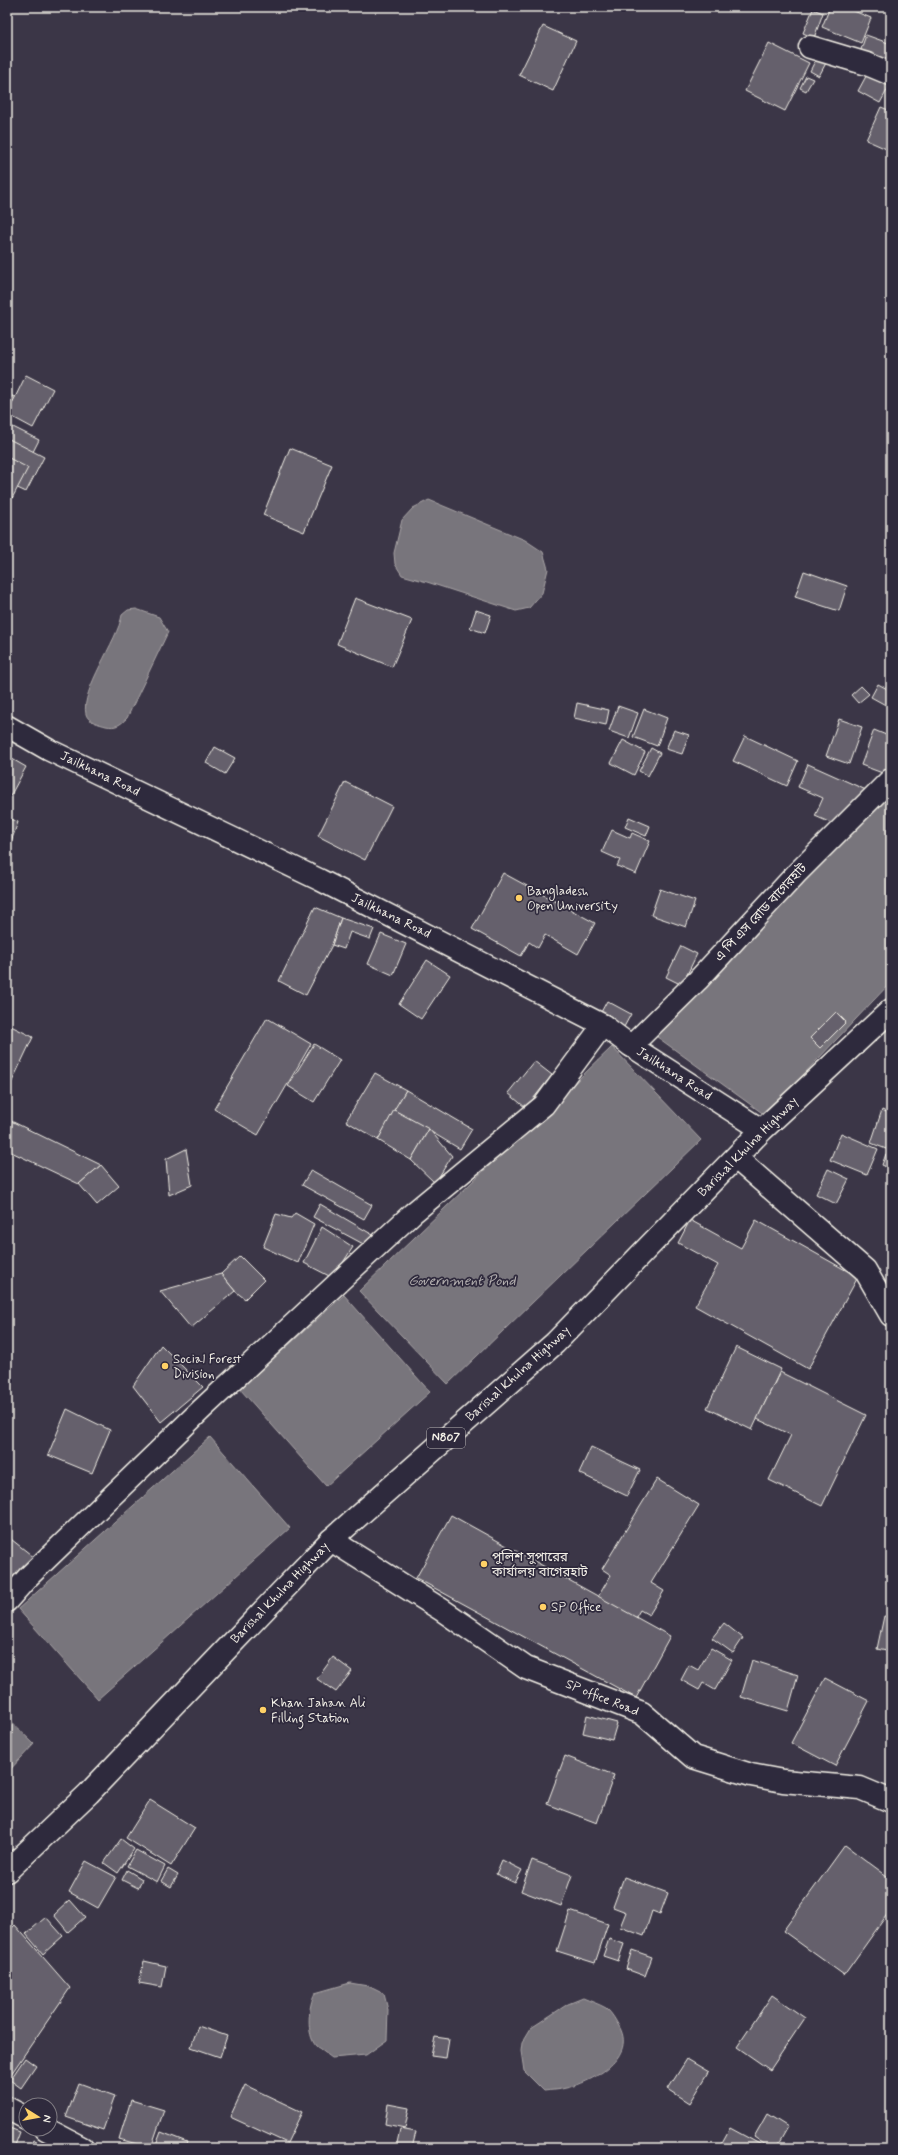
<svg xmlns="http://www.w3.org/2000/svg" width="898" height="2155" font-family="Mynerve,'Noto Sans Bengali',sans-serif">
	<style>
		.water { fill: #78747b; stroke: #aaa6a7 }
		.building { fill: #65616c; stroke: #f4f1e8 }
		.lines { fill: none; stroke-linecap: round; stroke-linejoin: round }
		.minor-casing { stroke: #f4f1e8; stroke-width: 24 }
		.tertiary-casing { stroke: #f4f1e8; stroke-width: 25 }
		.trunk-casing { stroke: #f4f1e8; stroke-width: 25 }
		.minor { stroke: #2f2a3d; stroke-width: 21 }
		.tertiary { stroke: #2f2a3d; stroke-width: 22 }
		.trunk { stroke: #2f2a3d; stroke-width: 22 }
		.poi-dot { fill: #ffd166; stroke: #2f2a3d; stroke-width: 1.5 }
		.labels { text-anchor: middle; dominant-baseline: central; stroke-width: 3.5; stroke-linejoin: round; paint-order: stroke }
		.shield { fill: #2f2a3d; stroke: #b9b5b5; stroke-width: 1 }
		.shield-label { font-size: 12px; font-weight: bold; fill: #f4f1e8 }
		.street-label { font-size: 13px; fill: #f4f1e8; stroke: #2f2a3d }
		.poi-label { font-size: 13px; fill: #f4f1e8; stroke: #2f2a3d; text-anchor: start }
		.water-label { font-size: 14px; font-style: italic; fill: #b6b2b2; stroke: #2f2a3d }
	</style>
	<rect width="100%" height="100%" fill="#3b3647"/>
	<filter id="ink" filterUnits="userSpaceOnUse"><feTurbulence type="fractalNoise" baseFrequency=".025" numOctaves="2"/><feDisplacementMap in="SourceGraphic" scale="8" xChannelSelector="R" yChannelSelector="G"/><feConvolveMatrix kernelMatrix="1 2 1 2 8 2 1 2 1" color-interpolation-filters="sRGB"/></filter>
	<g filter="url(#ink)">
		<g class="water">
			<path d="M 429,500 L 525,540 L 543,552 L 548,569 L 542,593 L 529,608 L 516,611 L 427,582 L 402,575 L 395,564 L 394,553 L 402,520 L 413,508 Z"/>
			<path d="M 136,609 L 159,617 L 168,632 L 127,718 C 120,725 116,728 106,726 C 99,724 88,722 86,714 C 80,691 118,640 122,615 L 128,610 Z"/>
			<path d="M 891,791 L 891,982 L 765,1115 L 653,1034 Z"/>
			<path d="M 612,1047 L 701,1140 L 448,1384 L 359,1291 Z"/>
			<path d="M 344,1295 L 430,1392 L 326,1486 L 240,1389 Z"/>
			<path d="M 210,1437 L 290,1528 L 98,1699 L 18,1609 Z"/>
			<path d="M 7,1718 L 34,1744 L 7,1773 Z"/>
			<path d="M 350,1983 L 368,1986 L 384,1994 L 388,2010 L 387,2040 L 366,2055 L 332,2058 C 327,2054 321,2050 316,2046 C 306,2034 308,2006 315,1993 Z"/>
			<path d="M 583,1998 C 590,2001 599,2004 606,2008 C 612,2013 616,2021 620,2028 C 636,2059 590,2083 566,2088 C 559,2090 551,2090 544,2091 L 524,2071 L 521,2051 L 522,2043 L 531,2028 L 568,2004 Z"/>
		</g>
		<g class="building">
			<path d="M 830,7 L 844,7 L 871,18 L 861,43 L 822,27 Z"/>
			<path d="M 813,9 L 823,13 L 814,38 L 803,33 Z"/>
			<path d="M 543,26 L 576,41 L 553,91 L 519,75 Z"/>
			<path d="M 866,35 L 891,44 L 891,70 L 858,58 Z"/>
			<path d="M 769,43 L 809,63 L 785,111 L 745,91 Z"/>
			<path d="M 816,59 L 826,63 L 819,76 L 810,71 Z"/>
			<path d="M 871,67 L 891,83 L 880,103 L 858,91 Z"/>
			<path d="M 806,76 L 813,79 L 806,91 L 800,88 Z"/>
			<path d="M 881,107 L 891,111 L 891,151 L 866,140 Z"/>
			<path d="M 26,375 L 53,389 L 33,428 L 7,414 Z"/>
			<path d="M 7,393 L 14,397 L 7,410 Z"/>
			<path d="M 11,426 L 39,440 L 8,501 L 7,433 Z"/>
			<path d="M 7,438 L 44,457 L 26,492 L 7,483 Z"/>
			<path d="M 290,448 L 332,465 L 304,532 L 263,515 Z"/>
			<path d="M 7,457 L 28,468 L 7,508 Z"/>
			<path d="M 804,571 L 847,586 L 839,611 L 795,597 Z"/>
			<path d="M 355,598 L 412,620 L 392,667 L 337,644 Z"/>
			<path d="M 476,610 L 491,615 L 485,633 L 470,628 Z"/>
			<path d="M 878,684 L 891,691 L 891,708 L 871,697 Z"/>
			<path d="M 861,686 L 869,694 L 858,703 L 851,695 Z"/>
			<path d="M 577,703 L 609,710 L 606,725 L 574,718 Z"/>
			<path d="M 618,706 L 638,713 L 629,738 L 609,731 Z"/>
			<path d="M 644,709 L 667,718 L 657,746 L 633,737 Z"/>
			<path d="M 839,719 L 862,727 L 849,764 L 826,756 Z"/>
			<path d="M 674,730 L 689,735 L 682,754 L 666,749 Z"/>
			<path d="M 874,730 L 891,737 L 891,758 L 885,774 L 861,765 Z"/>
			<path d="M 745,736 L 798,761 L 787,786 L 733,761 Z"/>
			<path d="M 623,740 L 645,752 L 634,775 L 611,763 Z"/>
			<path d="M 215,747 L 235,758 L 225,774 L 206,763 Z"/>
			<path d="M 651,748 L 660,753 L 648,776 L 639,771 Z"/>
			<path d="M 7,756 L 26,767 L 7,802 Z"/>
			<path d="M 808,764 L 866,790 L 856,813 L 846,809 L 838,826 L 815,816 L 823,798 L 798,787 Z"/>
			<path d="M 345,782 L 392,806 L 365,860 L 318,836 Z"/>
			<path d="M 629,817 L 650,826 L 646,836 L 625,827 Z"/>
			<path d="M 7,818 L 18,822 L 7,853 Z"/>
			<path d="M 612,830 L 630,838 L 632,833 L 650,841 L 636,874 L 617,866 L 620,860 L 602,852 Z"/>
			<path d="M 503,873 L 595,923 L 578,954 L 545,935 L 538,948 L 529,942 L 521,956 L 472,929 Z"/>
			<path d="M 660,889 L 695,901 L 686,927 L 651,915 Z"/>
			<path d="M 315,907 L 341,918 L 332,945 L 306,995 L 279,981 Z"/>
			<path d="M 341,918 L 374,929 L 370,939 L 350,932 L 344,949 L 332,945 Z"/>
			<path d="M 381,934 L 406,944 L 393,975 L 368,964 Z"/>
			<path d="M 681,946 L 697,954 L 682,985 L 666,977 Z"/>
			<path d="M 427,960 L 450,975 L 421,1019 L 399,1004 Z"/>
			<path d="M 607,1001 L 631,1014 L 624,1027 L 600,1014 Z"/>
			<path d="M 836,1012 L 846,1022 L 820,1048 L 810,1038 Z"/>
			<path d="M 267,1018 L 311,1044 L 258,1135 L 214,1109 Z"/>
			<path d="M 7,1024 L 33,1037 L 7,1092 Z"/>
			<path d="M 314,1044 L 340,1060 L 314,1102 L 288,1086 Z"/>
			<path d="M 534,1061 L 552,1075 L 526,1108 L 508,1093 Z"/>
			<path d="M 375,1073 L 406,1090 L 378,1140 L 346,1121 Z"/>
			<path d="M 406,1090 L 472,1129 L 460,1149 L 394,1110 Z"/>
			<path d="M 394,1110 L 429,1129 L 411,1160 L 378,1140 Z"/>
			<path d="M 882,1110 L 891,1114 L 891,1151 L 871,1143 Z"/>
			<path d="M 7,1119 L 101,1165 L 79,1184 L 7,1150 Z"/>
			<path d="M 429,1129 L 452,1156 L 435,1183 L 411,1160 Z"/>
			<path d="M 841,1133 L 878,1149 L 867,1175 L 830,1160 Z"/>
			<path d="M 186,1149 L 192,1185 L 169,1195 L 166,1159 Z"/>
			<path d="M 886,1154 L 891,1156 L 891,1169 L 882,1165 Z"/>
			<path d="M 101,1165 L 119,1186 L 97,1205 L 79,1184 Z"/>
			<path d="M 828,1169 L 849,1179 L 836,1204 L 816,1194 Z"/>
			<path d="M 311,1170 L 372,1205 L 364,1219 L 302,1185 Z"/>
			<path d="M 320,1204 L 373,1235 L 367,1246 L 313,1217 Z"/>
			<path d="M 295,1213 L 314,1224 L 298,1263 L 263,1247 L 276,1214 L 291,1218 Z"/>
			<path d="M 690,1220 L 741,1248 L 756,1220 L 858,1277 L 808,1369 L 695,1306 L 718,1265 L 678,1243 Z"/>
			<path d="M 322,1227 L 353,1247 L 333,1278 L 304,1263 Z"/>
			<path d="M 240,1256 L 264,1280 L 245,1299 L 235,1291 L 221,1274 Z"/>
			<path d="M 221,1274 L 235,1291 L 191,1328 L 160,1291 Z"/>
			<path d="M 161,1345 L 203,1387 L 161,1422 L 133,1386 Z"/>
			<path d="M 736,1347 L 781,1369 L 752,1430 L 707,1408 Z"/>
			<path d="M 780,1372 L 866,1415 L 822,1506 L 769,1480 L 791,1435 L 757,1419 Z"/>
			<path d="M 67,1409 L 110,1430 L 92,1473 L 48,1455 Z"/>
			<path d="M 591,1447 L 640,1470 L 627,1496 L 579,1473 Z"/>
			<path d="M 657,1479 L 699,1505 L 651,1583 L 664,1591 L 649,1615 L 640,1610 L 620,1644 L 583,1622 L 611,1575 L 602,1569 Z"/>
			<path d="M 451,1515 L 670,1636 L 636,1698 L 416,1578 Z"/>
			<path d="M 7,1536 L 35,1558 L 7,1583 Z"/>
			<path d="M 884,1616 L 891,1617 L 891,1652 L 877,1649 Z"/>
			<path d="M 724,1623 L 743,1638 L 733,1653 L 712,1638 Z"/>
			<path d="M 711,1648 L 732,1660 L 715,1690 L 703,1683 L 699,1690 L 681,1680 L 689,1665 L 698,1670 Z"/>
			<path d="M 333,1657 L 352,1671 L 336,1692 L 317,1679 Z"/>
			<path d="M 752,1660 L 798,1675 L 788,1711 L 741,1697 Z"/>
			<path d="M 825,1678 L 869,1701 L 835,1766 L 791,1743 Z"/>
			<path d="M 587,1715 L 617,1723 L 612,1740 L 583,1733 Z"/>
			<path d="M 565,1756 L 614,1775 L 597,1823 L 547,1804 Z"/>
			<path d="M 150,1800 L 195,1828 L 171,1866 L 126,1838 Z"/>
			<path d="M 121,1839 L 134,1849 L 118,1873 L 104,1863 Z"/>
			<path d="M 845,1845 L 891,1879 L 891,1909 L 844,1975 L 783,1931 Z"/>
			<path d="M 136,1850 L 165,1866 L 157,1882 L 127,1866 Z"/>
			<path d="M 502,1860 L 522,1870 L 515,1883 L 496,1874 Z"/>
			<path d="M 532,1860 L 572,1875 L 561,1906 L 521,1891 Z"/>
			<path d="M 86,1861 L 116,1877 L 98,1908 L 69,1892 Z"/>
			<path d="M 168,1869 L 178,1875 L 171,1887 L 161,1881 Z"/>
			<path d="M 127,1870 L 142,1879 L 138,1888 L 122,1880 Z"/>
			<path d="M 624,1877 L 668,1893 L 660,1914 L 652,1911 L 644,1936 L 620,1927 L 626,1912 L 613,1907 Z"/>
			<path d="M 70,1900 L 85,1917 L 68,1932 L 54,1915 Z"/>
			<path d="M 570,1911 L 608,1924 L 595,1963 L 557,1951 Z"/>
			<path d="M 46,1917 L 63,1936 L 43,1954 L 26,1934 Z"/>
			<path d="M 15,1925 L 70,1988 L 7,2080 L 7,1933 Z"/>
			<path d="M 609,1939 L 624,1944 L 618,1961 L 603,1956 Z"/>
			<path d="M 632,1950 L 652,1957 L 645,1976 L 626,1969 Z"/>
			<path d="M 144,1961 L 166,1966 L 162,1987 L 139,1983 Z"/>
			<path d="M 772,1995 L 805,2018 L 770,2070 L 737,2047 Z"/>
			<path d="M 198,2026 L 227,2036 L 220,2057 L 191,2047 Z"/>
			<path d="M 435,2037 L 449,2039 L 446,2058 L 431,2056 Z"/>
			<path d="M 25,2058 L 36,2066 L 21,2088 L 10,2080 Z"/>
			<path d="M 687,2059 L 709,2072 L 690,2103 L 668,2089 Z"/>
			<path d="M 79,2083 L 115,2096 L 103,2130 L 66,2117 Z"/>
			<path d="M 245,2085 L 302,2112 L 287,2143 L 230,2117 Z"/>
			<path d="M 131,2100 L 164,2110 L 151,2148 L 119,2139 Z"/>
			<path d="M 388,2104 L 409,2108 L 405,2128 L 385,2124 Z"/>
			<path d="M 767,2114 L 788,2127 L 776,2148 L 770,2148 L 754,2137 Z"/>
			<path d="M 7,2127 L 20,2132 L 14,2148 L 7,2148 Z"/>
			<path d="M 730,2128 L 767,2148 L 719,2148 Z"/>
			<path d="M 400,2129 L 416,2132 L 412,2148 L 396,2148 Z"/>
			<path d="M 161,2132 L 187,2142 L 185,2148 L 155,2148 Z"/>
			<path d="M 33,2140 L 48,2148 L 29,2148 Z"/>
		</g>
		<g class="lines">
			<g class="minor-casing">
				<g id="minor">
					<path d="M 7,726 L 49,750 L 320,880 L 603,1025 L 631,1046 L 762,1130"/>
					<path d="M 631,1046 L 698,980 L 796,874 L 891,779"/>
					<path d="M 7,1601 L 28,1577 L 202,1409 L 413,1213 L 544,1105 L 603,1025"/>
				</g>
			</g>
			<g class="tertiary-casing">
				<g id="tertiary">
					<path d="M 810,47 L 867,64 L 891,74"/>
					<path d="M 736,1158 L 865,1270 L 891,1315"/>
					<path d="M 331,1540 L 442,1610 L 526,1668 L 642,1713 L 693,1757 L 751,1775 L 783,1781 L 860,1788 L 891,1801"/>
					<path d="M 7,2108 L 26,2118"/>
					<path d="M 46,2129 L 82,2148"/>
				</g>
			</g>
			<g class="trunk-casing">
				<path id="trunk" d="M 7,1871 L 89,1793 L 331,1540 L 555,1343 L 762,1130 L 891,1010"/>
			</g>
			<use href="#minor" class="minor"/>
			<use href="#tertiary" class="tertiary"/>
			<use href="#trunk" class="trunk"/>
		</g>
	</g>
	<g class="poi-dot">
		<circle cx="519" cy="898" r="4"/>
		<circle cx="165" cy="1366" r="4"/>
		<circle cx="484" cy="1564" r="4"/>
		<circle cx="543" cy="1607" r="4"/>
		<circle cx="263" cy="1710" r="4"/>
	</g>
	<g class="labels">
		<rect class="shield" x="427" y="1428" width="38" height="20" rx="3"/>
		<g class="shield-label">
			<text x="446" y="1438">N807</text>
		</g>
		<g class="street-label">
			<text transform="translate(100 774) rotate(26)">Jailkhana Road</text>
			<text transform="translate(761 913) rotate(-47)">এ পি এস রোড বাগেরহাট</text>
			<text transform="translate(391 916) rotate(26)">Jailkhana Road</text>
			<text transform="translate(674 1074) rotate(33)">Jailkhana Road</text>
			<text transform="translate(748 1147) rotate(-45)">Barishal Khulna Highway</text>
			<text transform="translate(518 1374) rotate(-42)">Barishal Khulna Highway</text>
			<text transform="translate(280 1593) rotate(-46)">Barishal Khulna Highway</text>
			<text transform="translate(602 1698) rotate(22)">SP office Road</text>
		</g>
		<g class="poi-label">
			<text x="527" y="891">Bangladesh<tspan x="527" dy="15">Open University</tspan></text>
			<text x="173" y="1359">Social Forest<tspan x="173" dy="15">Division</tspan></text>
			<text x="492" y="1557">পুলিশ সুপারের<tspan x="492" dy="15">কার্যালয় বাগেরহাট</tspan></text>
			<text x="551" y="1607">SP Office</text>
			<text x="271" y="1703">Khan Jahan Ali<tspan x="271" dy="15">Filling Station</tspan></text>
		</g>
		<g class="water-label">
			<text x="462" y="1281">Government Pond</text>
		</g>
	</g>
	<rect width="898" height="2155" fill="none" stroke="#2f2a3d" stroke-width="24"/>
	<rect x="12" y="12" width="874" height="2131" fill="none" stroke="#f4f1e8" stroke-width="1.5" filter="url(#ink)"/>
	<g transform="translate(38 2117) rotate(101)"><circle r="19" fill="#2f2a3d" stroke="#7e7a81"/>
	<path d="M0-3L7 15L0 10L-7 15Z" fill="#ffd166"/>
	<text y="-6" font-size="11" font-weight="bold" text-anchor="middle" fill="#f4f1e8">N</text>
	</g>
</svg>
